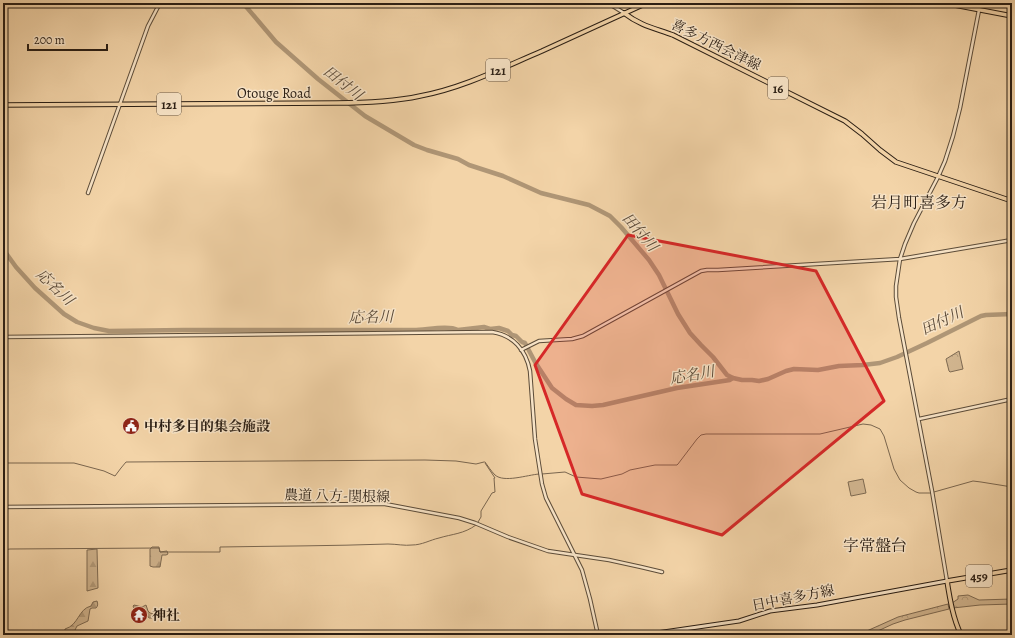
<svg xmlns="http://www.w3.org/2000/svg" width="1015" height="638" font-family="Alegreya,'Noto Serif JP',serif">
	<style>
		.grass { fill: #d1b58f; stroke: #7e6a52 }
		.forest { fill: url(#forest-firs); stroke: #7e6a52 }
		.park { fill: url(#park-crowns); stroke: #7e6a52 }
		.lines { fill: none; stroke-linecap: round; stroke-linejoin: round }
		.stream { stroke: #7a664f; stroke-width: 1 }
		.river { stroke: #af9676; stroke-width: 4.5 }
		.tertiary-casing { stroke: #5c4c39; stroke-width: 4.5 }
		.secondary-casing { stroke: #2a1e14; stroke-width: 5 }
		.primary-casing { stroke: #2a1e14; stroke-width: 5.5 }
		.trunk-casing { stroke: #2a1e14; stroke-width: 5.5 }
		.tertiary { stroke: #f7e3c6; stroke-width: 2.5 }
		.secondary { stroke: #f7e3c6; stroke-width: 3 }
		.primary { stroke: #f3d4a8; stroke-width: 3.5 }
		.trunk { stroke: #f3d4a8; stroke-width: 3.5 }
		.marked { fill: #d62828; fill-opacity: 0.2; stroke: #d62828; stroke-width: 3; stroke-linejoin: round }
		.labels { text-anchor: middle; dominant-baseline: central; stroke-width: 3; stroke-linejoin: round; paint-order: stroke }
		.shield { fill: #f7e3c6; stroke: #685949; stroke-width: 1 }
		.shield-label { font-size: 13px; font-weight: bold; fill: #2a1e14 }
		.street-label { font-size: 14px; fill: #2a1e14; stroke: #f7e3c6 }
		.poi-label { font-size: 14px; font-weight: bold; fill: #2a1e14; stroke: #f7e3c6; text-anchor: start }
		.water-label { font-size: 15px; font-style: italic; fill: #594836; stroke: #f7e3c6 }
		.quarter-label { font-size: 16px; fill: #2a1e14; stroke: #f7e3c6 }
	</style>
	<defs>
		<pattern id="forest-firs" width="22" height="20" patternUnits="userSpaceOnUse"><rect width="22" height="20" fill="#d1b58f"/><path d="M5 1l3.5 6h-7zM16 11l3.5 6h-7z" fill="#b49b7a"/></pattern>
		<pattern id="park-crowns" width="20" height="18" patternUnits="userSpaceOnUse"><rect width="20" height="18" fill="#d1b58f"/><path d="M2 6a3 3 0 1 1 6 0M12 15a3 3 0 1 1 6 0" fill="none" stroke="#b49b7a"/></pattern>
	</defs>
	<rect width="100%" height="100%" fill="#f3d4a8"/>
	<filter id="stains"><feTurbulence type="fractalNoise" baseFrequency=".005" numOctaves="4"/><feColorMatrix values="0 0 0 0 .2 0 0 0 0 .09 0 0 0 0 .02 0 0 0 .5 -.17"/></filter>
	<radialGradient id="worn" r=".72"><stop offset=".6" stop-color="#630" stop-opacity="0"/><stop offset="1" stop-color="#630" stop-opacity=".3"/></radialGradient>
	<path class="grass" d="M 863,479 L 866,493 L 851,496 L 848,482 Z"/>
	<g class="forest">
		<path d="M 152,547 L 159,547 L 160,552 L 167,551 L 168,554 L 166,555 L 162,555 L 160,567 L 153,567 L 150,566 L 150,549 Z"/>
		<path d="M 97,549 L 98,588 L 87,591 L 87,550 Z"/>
		<path d="M 97,601 C 98,604 98,606 96,608 L 92,608 L 90,609 L 88,621 L 77,626 L 75,630 C 78,634 84,631 88,635 L 64,635 L 65,629 C 79,625 78,609 91,606 L 93,602 Z"/>
		<path d="M 134,605 L 142,607 L 146,605 L 148,611 L 150,613 L 154,614 L 152,618 L 149,618 L 146,614 L 140,612 L 137,613 L 137,615 L 139,617 L 145,617 L 145,620 L 133,618 L 132,617 L 135,610 L 133,606 Z"/>
	</g>
	<g class="park">
		<path d="M 959,351 L 963,369 L 950,372 L 949,371 L 946,359 Z"/>
		<path d="M 968,595 L 979,600 L 1012,599 L 1012,604 L 980,605 L 953,608 L 952,603 L 958,599 L 958,596 Z"/>
		<path d="M 948,604 L 949,609 L 905,620 L 893,624 L 869,635 L 859,635 L 869,630 L 898,617 Z"/>
	</g>
	<g class="lines">
		<g class="stream">
			<path d="M 991,3 L 1012,7"/>
			<path d="M 485,462 C 488,466 491,471 495,475 C 504,483 527,475 539,474"/>
			<path d="M 3,463 L 74,463 L 104,471 L 115,476 L 121,468 L 126,462 L 425,460 L 456,461 L 476,464 L 484,462"/>
			<path d="M 542,474 L 565,472 L 576,477 L 601,479 L 622,474 L 630,470 L 655,465 L 677,465 L 678,464 L 697,439 L 701,435 L 706,434 L 820,434 L 863,424 L 871,425 L 880,429 L 884,436 L 894,469 L 900,480 L 909,488 L 916,492 L 919,493 L 931,493"/>
			<path d="M 934,492 L 973,481 L 981,482 L 1012,487"/>
			<path d="M 478,522 L 481,517 L 481,511 L 492,493 L 495,492 L 494,478 L 495,478 L 485,463"/>
			<path d="M 3,550 L 10,549 L 159,548 L 160,552 L 220,552 L 220,547 C 276,546 332,546 388,544 C 396,544 405,546 412,545 C 422,545 430,540 439,538 C 452,534 464,534 476,525"/>
		</g>
		<g class="river">
			<path d="M 243,3 L 276,42 L 318,79 L 365,116 L 414,145 L 427,150 L 458,159 L 469,165 L 503,176 L 541,193 L 589,205 L 610,216 L 621,227 L 649,260 L 659,275 L 678,314 L 690,333 L 701,345 L 713,357 L 727,375 L 733,378 L 742,380 L 752,380 L 759,381 L 768,379 L 786,371 L 794,369 L 818,370 L 839,366 L 863,365 L 880,363 L 897,357 L 927,343 L 981,316 L 986,315 L 1012,314"/>
			<path d="M 3,249 L 16,267 L 35,288 L 64,314 L 77,322 L 94,328 L 109,331 L 184,330 L 414,330 C 426,330 448,325 458,330 L 484,327 L 490,329 L 499,328 L 508,331 L 512,335 L 516,336 L 522,342 L 525,343 L 535,362 L 552,388 L 566,399 L 576,405 L 592,406 L 603,405 L 677,388 L 730,380 L 733,378"/>
		</g>
		<g class="tertiary-casing">
			<g id="tertiary">
				<path d="M 608,3 L 624,13"/>
				<path d="M 88,193 L 148,26 L 160,3"/>
				<path d="M 3,337 L 492,332 C 513,335 526,350 530,371 L 535,439 L 542,484 L 546,498 L 582,570 L 590,599 L 598,635"/>
				<path d="M 521,350 L 539,341 L 572,339 L 583,336 L 701,271 L 707,270 L 718,270 L 900,259 L 1012,240"/>
				<path d="M 919,419 L 1012,399"/>
				<path d="M 3,507 L 371,504 L 385,504 L 459,518 L 475,523 L 508,537 L 548,551 L 609,560 L 641,567 L 662,572"/>
				<path d="M 947,581 L 932,491 L 899,318 L 896,297 L 896,286 L 900,259 L 905,244 L 914,223 L 938,177 L 945,161 L 953,136 L 960,108 L 979,10"/>
			</g>
		</g>
		<g class="secondary-casing">
			<path id="secondary" d="M 643,635 L 739,621 L 770,611 L 817,605 L 947,581"/>
		</g>
		<g class="primary-casing">
			<path id="primary" d="M 624,13 C 641,26 654,28 673,35 L 845,121 L 862,134 L 880,150 L 896,162 L 1012,201"/>
		</g>
		<g class="trunk-casing">
			<g id="trunk">
				<path d="M 944,3 L 1012,16"/>
				<path d="M 3,105 L 336,103 C 364,103 392,102 420,96 C 463,88 502,68 542,51 C 577,35 612,19 647,3"/>
				<path d="M 961,635 C 953,618 950,600 947,581 L 1012,570"/>
			</g>
		</g>
		<use href="#tertiary" class="tertiary"/>
		<use href="#secondary" class="secondary"/>
		<use href="#primary" class="primary"/>
		<use href="#trunk" class="trunk"/>
	</g>
	<path class="marked" d="M 628,235 L 816,271 L 884,401 L 722,535 L 582,494 L 535,365 Z"/>
	<defs>
		<g id="civic-disc" transform="scale(0.9)"><circle r="9.5" fill="#8f2418" stroke="#f7e3c6"/><path d="M-.6-6.5H3V-4.5H.6V-3L4-1V1h2V6H-6V1h2V-1L-.6-3ZM-1.2 2.5V6h2.4V2.5Z" fill="#fff"/></g>
		<g id="temple-disc" transform="scale(0.9)"><circle r="9.5" fill="#8f2418" stroke="#f7e3c6"/><path d="M0-6L5-2H3V0L6.5 2.5H4V6H1.5V3h-3V6H-4V2.5H-6.5L-3 0V-2H-5Z" fill="#fff"/></g>
	</defs>
	<g fill-rule="evenodd">
		<use href="#civic-disc" x="131" y="426"/>
		<use href="#temple-disc" x="139" y="615"/>
	</g>
	<g class="labels">
		<g class="shield">
			<rect x="486" y="59" width="24" height="22" rx="3"/>
			<rect x="768" y="77" width="20" height="22" rx="3"/>
			<rect x="157" y="93" width="24" height="22" rx="3"/>
			<rect x="966" y="565" width="26" height="22" rx="3"/>
		</g>
		<g class="shield-label">
			<text x="498" y="70">121</text>
			<text x="778" y="88">16</text>
			<text x="169" y="104">121</text>
			<text x="979" y="576">459</text>
		</g>
		<g class="street-label">
			<text transform="translate(716 45) rotate(26)">喜多方西会津線</text>
			<text x="274" y="93">Otouge Road</text>
			<text transform="translate(337 496) rotate(1)">農道 八方-関根線</text>
			<text transform="translate(793 598) rotate(-11)">日中喜多方線</text>
		</g>
		<g class="poi-label">
			<text x="144" y="426">中村多目的集会施設</text>
			<text x="152" y="615">神社</text>
		</g>
		<g class="water-label">
			<text transform="translate(343 83) rotate(38)">田付川</text>
			<text transform="translate(640 232) rotate(49)">田付川</text>
			<text transform="translate(55 287) rotate(43)">応名川</text>
			<text transform="translate(371 317) rotate(-1)">応名川</text>
			<text transform="translate(942 321) rotate(-25)">田付川</text>
			<text transform="translate(692 375) rotate(-10)">応名川</text>
		</g>
		<g class="quarter-label">
			<text x="919" y="203">岩月町喜多方</text>
			<text x="875" y="546">字常盤台</text>
		</g>
	</g>
	<rect width="1015" height="638" fill="none" stroke="#f3d4a8" stroke-width="16"/>
	<rect x="4" y="4" width="1007" height="630" fill="none" stroke="#2a1e14" stroke-width="2"/>
	<rect x="8" y="8" width="999" height="622" fill="none" stroke="#2a1e14"/>
	<path d="M28 44v6h79v-6" fill="none" stroke="#2a1e14" stroke-width="2"/>
	<text x="34" y="44" font-size="12" fill="#2a1e14" stroke="#f7e3c6" stroke-width="3" paint-order="stroke">200 m</text>
	<rect width="100%" height="100%" filter="url(#stains)"/>
	<rect width="100%" height="100%" fill="url(#worn)"/>
</svg>
